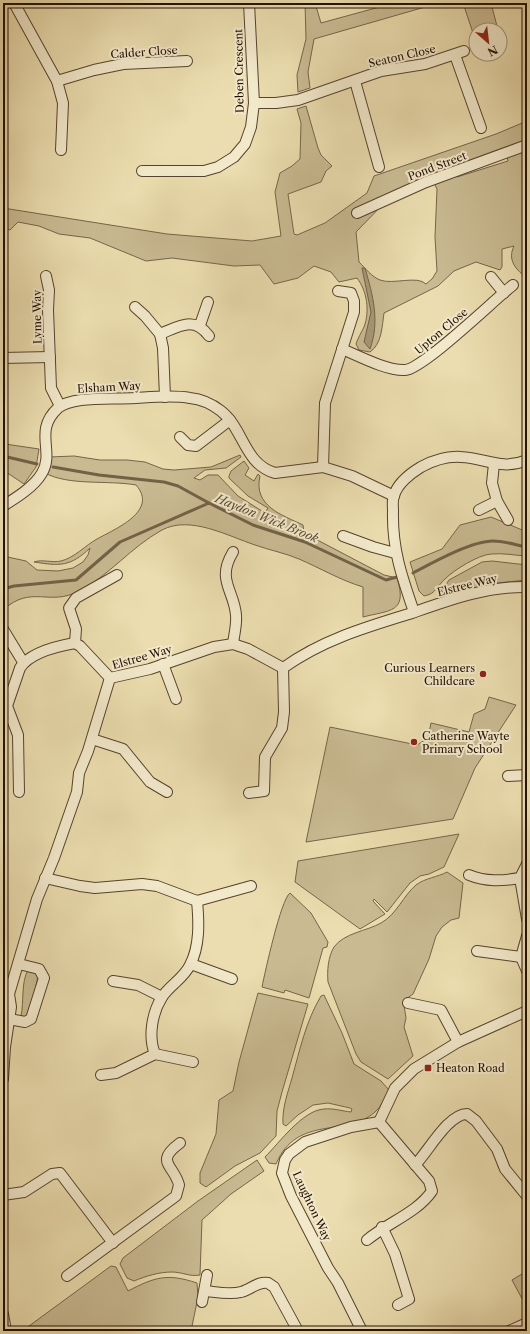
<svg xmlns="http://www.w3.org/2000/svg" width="530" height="1334" font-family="'Libre Caslon Text',serif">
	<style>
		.green { fill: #c9ba92; stroke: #76654a; fill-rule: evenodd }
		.water { fill: #a79774; stroke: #736146 }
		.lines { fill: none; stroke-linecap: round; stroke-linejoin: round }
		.stream { stroke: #736146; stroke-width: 3 }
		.street-casing { stroke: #56432d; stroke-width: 12 }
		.street { stroke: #f2e9cb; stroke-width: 10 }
		.poi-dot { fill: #8f2418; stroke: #f2e9cb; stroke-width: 1.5 }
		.labels { text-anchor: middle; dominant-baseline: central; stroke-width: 4; stroke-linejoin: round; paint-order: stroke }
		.street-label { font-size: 11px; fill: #241002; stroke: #f2e9cb }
		.poi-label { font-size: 11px; fill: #241002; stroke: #f2e9cb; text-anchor: start }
		.water-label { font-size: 12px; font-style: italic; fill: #5f4d35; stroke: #f2e9cb }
	</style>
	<rect width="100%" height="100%" fill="#ebddaf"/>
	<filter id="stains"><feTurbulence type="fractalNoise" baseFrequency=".005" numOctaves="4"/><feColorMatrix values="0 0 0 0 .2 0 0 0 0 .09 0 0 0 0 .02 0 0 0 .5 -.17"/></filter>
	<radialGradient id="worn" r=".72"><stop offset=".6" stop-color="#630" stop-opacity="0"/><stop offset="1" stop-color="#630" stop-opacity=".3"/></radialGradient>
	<g class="green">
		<path d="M 305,3 L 315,3 L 321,23 L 394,3 L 439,3 L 314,39 L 308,72 L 310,88 L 298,92 L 297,75 L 306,39 Z"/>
		<path d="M 463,3 L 491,3 L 498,30 L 476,30 L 476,42 Z"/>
		<path d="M 306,106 L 318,148 L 321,155 L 332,166 L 326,171 L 321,182 L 288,194 L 294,234 L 297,235 L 325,223 L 367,193 L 374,176 L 496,134 L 527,121 L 527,278 C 516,270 507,260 514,246 L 502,249 L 502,267 L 500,270 L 476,262 L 454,271 L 438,286 L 384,313 C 382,326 382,344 370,352 L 359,350 L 356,344 C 358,338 361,333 364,327 C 370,311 367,291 357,278 L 339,282 L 331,272 L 314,266 L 298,278 L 274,284 L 260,265 L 234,266 L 172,258 L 146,261 L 90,238 L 59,234 L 39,226 L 18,222 L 10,230 L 3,228 L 3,208 L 167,234 L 252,241 L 281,236 L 275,192 L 280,173 L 292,166 L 300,159 L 301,123 L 297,109 ZM 507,156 L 508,161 L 457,177 L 457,174 ZM 434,183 L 437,189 L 435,237 L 437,271 L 432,279 L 426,284 C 417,275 393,285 380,280 C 372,277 365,268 359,262 L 356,232 L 390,197 Z"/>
		<path d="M 3,442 L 5,444 L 39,449 L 36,467 L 24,484 L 3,470 Z"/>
		<path d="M 240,455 L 241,457 L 226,468 L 205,470 L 194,478 L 200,480 L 208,475 L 218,475 L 238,496 L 265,513 L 268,508 L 248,496 L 229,478 L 229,476 L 231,471 L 244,461 L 249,468 L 245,475 L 254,481 L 258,474 L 260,476 C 253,506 282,515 303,525 L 304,533 L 384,575 L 397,578 C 408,613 390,610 363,617 L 363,587 C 340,580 320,568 299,559 C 285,553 269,550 255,545 C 228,536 190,515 162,530 C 131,547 110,575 79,591 C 49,607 32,584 3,610 L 3,556 L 26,561 L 37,570 L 58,571 L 73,568 L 83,562 L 88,555 L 90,548 C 70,567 60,566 34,562 C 42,559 52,563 61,561 C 74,558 86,545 97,539 C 115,529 159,511 136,485 C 108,480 69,486 45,473 L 49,457 L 74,456 L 100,460 L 127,460 L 145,462 L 163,469 L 174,470 L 211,467 Z"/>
		<path d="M 491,517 L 527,532 L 527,558 L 525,556 C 514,555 502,553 491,554 C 478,555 454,570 445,579 C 437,586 436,594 424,596 L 419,591 L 410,562 L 442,549 L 460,525 Z"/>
		<path d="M 492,561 L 527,565 L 527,580 L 497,583 L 439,596 L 449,580 L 482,562 Z"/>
		<path d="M 489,697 L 516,705 L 475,768 L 453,819 L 306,842 L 330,727 L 417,745 L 428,738 L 431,723 L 469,732 L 474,714 L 485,709 Z"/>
		<path d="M 459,834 L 444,867 L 429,874 L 420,876 L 410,883 L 387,912 L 374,899 L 373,901 L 385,914 L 360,929 L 295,882 L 298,861 Z"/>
		<path d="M 447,872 L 463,883 L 459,918 L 451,920 L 442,927 L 436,936 L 429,959 L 413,994 L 406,999 L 404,1005 L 406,1018 L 404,1027 L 413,1056 L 388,1079 L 361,1062 L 356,1054 L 328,982 C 327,971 328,957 334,947 C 344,933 367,931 381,923 C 397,914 403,896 416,885 C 425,878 438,877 447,872 Z"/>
		<path d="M 290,893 L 311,913 L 328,942 L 327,947 L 323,948 L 309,998 L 285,990 L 284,993 L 262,987 C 265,972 281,899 290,893 Z"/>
		<path d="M 28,970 L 35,972 L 38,976 L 34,995 L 26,1017 L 21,1016 C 24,1002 21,982 28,970 Z"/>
		<path d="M 258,993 L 308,1004 L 282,1092 L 277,1111 L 276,1136 L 260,1153 L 235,1166 L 206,1187 L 200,1183 L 200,1173 L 216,1134 L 219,1100 L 233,1091 L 239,1062 Z"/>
		<path d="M 324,995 L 342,1033 L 354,1064 L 381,1081 L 389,1090 L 389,1092 C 385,1098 381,1107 375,1112 C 346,1138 297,1114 276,1164 L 269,1163 L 265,1157 C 279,1143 303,1110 324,1109 C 333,1108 342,1111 351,1112 L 352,1109 L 350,1108 L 328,1103 L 313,1105 L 298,1115 L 286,1126 L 283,1124 C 282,1108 288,1092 292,1078 C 300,1049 306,1021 321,996 Z"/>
		<path d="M 257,1160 L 264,1171 L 231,1194 L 202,1220 L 200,1275 C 190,1277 182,1272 172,1272 C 159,1272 146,1276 134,1281 L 127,1278 L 120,1264 L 123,1258 L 198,1201 Z"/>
		<path d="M 111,1266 L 116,1267 L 128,1291 C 155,1277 167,1273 197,1283 L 198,1297 L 191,1331 L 20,1331 L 29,1326 Z"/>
		<path d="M 527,1271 L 527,1308 L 512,1280 Z"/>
	</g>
	<path class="water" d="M 362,268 L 365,268 C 373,296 380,321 370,349 L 364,342 L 371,312 Z"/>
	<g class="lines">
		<g class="stream">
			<path d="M 3,456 L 37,464"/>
			<path d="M 53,467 L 99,475 L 164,482 L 178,486 L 209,503"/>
			<path d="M 413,573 C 432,563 471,541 493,541 C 504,541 516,545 527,547"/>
			<path d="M 3,589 L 14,586 L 76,580 L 120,542 L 209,503 L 253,525 L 305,542 L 386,580 L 397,577"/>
		</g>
		<g class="street-casing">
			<g id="street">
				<path d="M 14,3 L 57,81 L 63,103 L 61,150"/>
				<path d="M 455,55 L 481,128"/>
				<path d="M 57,81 L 94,70 L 123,64 L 187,61"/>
				<path d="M 355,81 L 379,167"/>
				<path d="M 254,103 L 276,103 L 298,100 L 381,71 L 425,64 L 464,51"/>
				<path d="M 142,171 L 204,171 L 218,167 L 234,157 L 245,144 L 251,127 L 254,103 L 249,3"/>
				<path d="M 357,213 L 426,182 L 527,145"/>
				<path d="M 46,276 L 49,290 L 48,310 L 51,388 L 60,406"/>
				<path d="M 491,277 L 504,293"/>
				<path d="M 135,307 L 145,316 L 160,334 C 180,326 194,316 209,336"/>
				<path d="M 200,325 L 208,302"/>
				<path d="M 160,334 L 163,348 L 165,397"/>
				<path d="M 342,349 C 359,356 387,371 405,370 C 423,369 494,300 513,285"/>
				<path d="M 3,358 L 50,357"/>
				<path d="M 180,437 L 188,445 L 196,446 L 230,420"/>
				<path d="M 323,467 L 325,403 L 354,312 L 354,301 L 351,293 L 338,291"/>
				<path d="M 497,501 L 508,520"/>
				<path d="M 3,506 C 16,498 34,487 42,473 C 55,451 33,431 58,408 C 64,403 74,401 81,400 C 99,398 117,399 136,398 C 153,397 173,395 190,398 C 201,399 212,404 221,411 C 244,429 244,464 275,473 L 323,467 L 352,476 L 394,496"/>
				<path d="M 479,510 L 497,501 L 492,483 L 494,464"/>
				<path d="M 343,536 L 373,547 L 395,553"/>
				<path d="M 233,552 C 216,580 234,590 236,615 C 237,625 234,634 233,644"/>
				<path d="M 414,612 C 402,577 392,549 393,511 C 393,506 392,500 394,496 C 397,484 411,473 421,467 C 434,460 447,456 461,457 C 486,458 501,471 527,460"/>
				<path d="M 3,629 L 23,662"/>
				<path d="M 163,664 L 176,699"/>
				<path d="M 110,678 L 80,646 L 75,643 L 76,629 L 69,608 L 76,598 L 117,575"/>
				<path d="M 92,739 L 123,749 L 150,782 L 167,792"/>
				<path d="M 508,776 L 527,775"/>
				<path d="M 19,792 L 18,735 L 7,706 L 20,668 C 30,652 58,646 75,643"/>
				<path d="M 249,793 L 264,791 L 265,757 L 282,728 L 284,712 L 283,668"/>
				<path d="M 469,875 C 486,882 502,881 520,878 L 527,919"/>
				<path d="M 45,878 L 80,886 L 95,888 L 142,884 L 157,886 L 197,901 L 251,886"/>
				<path d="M 520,878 L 527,864"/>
				<path d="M 527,936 L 521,957 L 527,971"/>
				<path d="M 477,951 L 521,957"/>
				<path d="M 191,964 L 232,979"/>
				<path d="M 113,981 L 138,985 L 162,997"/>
				<path d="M 408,1003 L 441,1010 L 458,1042"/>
				<path d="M 9,1019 L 25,1022 L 31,1019 L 44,978 L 39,969 L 19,964"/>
				<path d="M 155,1054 L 193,1062"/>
				<path d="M 101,1075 L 116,1073 L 155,1054 C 148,1037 152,1013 162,997 C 170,985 184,978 190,965 C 200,946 199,922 197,901"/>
				<path d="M 3,1079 L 5,1047 L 11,1007 L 9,994 L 37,899 L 54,858 L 77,792 L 79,773 L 88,751 L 110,678 L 150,669 L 214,647 L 233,644 L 248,649 L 283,668 C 322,640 366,627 412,613 C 449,600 487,586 527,587"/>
				<path d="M 379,1122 L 395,1088 L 414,1069 L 458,1042 L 527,1011"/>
				<path d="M 415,1165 C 428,1152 448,1114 467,1114 L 476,1121 L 497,1149 L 505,1169 L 527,1196"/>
				<path d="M 3,1195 L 24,1192 L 52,1174 L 60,1173 L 113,1243"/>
				<path d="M 382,1227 L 395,1254 L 409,1299 L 398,1305"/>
				<path d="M 367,1240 C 387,1223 417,1213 432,1191 L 429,1181 L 379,1122"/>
				<path d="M 67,1276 L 176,1196 L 179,1185 C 174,1165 154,1162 180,1143"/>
				<path d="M 205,1291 C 216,1292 230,1295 241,1292 C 250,1290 258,1281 268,1283 L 274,1287 L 298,1331"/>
				<path d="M 202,1302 L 207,1275"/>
				<path d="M 3,1314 L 6,1331"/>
				<path d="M 362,1331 L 338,1283 L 328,1268 L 291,1196 L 282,1173 L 285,1160 L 289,1154 L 305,1142 L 351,1127 L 379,1122"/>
				<path d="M 509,1331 L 527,1323"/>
			</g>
		</g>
		<use href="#street" class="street"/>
	</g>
	<g class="poi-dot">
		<circle cx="483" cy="674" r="4"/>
		<circle cx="414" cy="742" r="4"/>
		<rect x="424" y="1064" width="8" height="8" rx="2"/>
	</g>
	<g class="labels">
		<g class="street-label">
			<text transform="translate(144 52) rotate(-4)">Calder Close</text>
			<text transform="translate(402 56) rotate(-13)">Seaton Close</text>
			<text transform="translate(239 71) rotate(-91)">Deben Crescent</text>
			<text transform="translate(437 166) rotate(-21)">Pond Street</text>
			<text transform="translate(37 317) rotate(-91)">Lyme Way</text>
			<text transform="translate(441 331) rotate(-40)">Upton Close</text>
			<text transform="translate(109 387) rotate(-3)">Elsham Way</text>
			<text transform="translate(467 585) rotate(-14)">Elstree Way</text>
			<text transform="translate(142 657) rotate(-16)">Elstree Way</text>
			<text transform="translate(312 1206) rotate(65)">Laughton Way</text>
		</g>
		<g class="poi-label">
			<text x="475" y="668" text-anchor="end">Curious Learners<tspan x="475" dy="13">Childcare</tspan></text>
			<text x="422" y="736">Catherine Wayte<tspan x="422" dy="13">Primary School</tspan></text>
			<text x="436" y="1068">Heaton Road</text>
		</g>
		<g class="water-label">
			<text transform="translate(267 518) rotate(22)">Haydon Wick Brook</text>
		</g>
	</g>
	<rect width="530" height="1334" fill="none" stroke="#ebddaf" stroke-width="16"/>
	<rect x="4" y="4" width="522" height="1326" fill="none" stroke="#241002" stroke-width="2"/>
	<rect x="8" y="8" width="514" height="1318" fill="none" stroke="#241002"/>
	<g transform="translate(488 42) rotate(152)"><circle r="19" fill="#f2e9cb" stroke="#a0927b"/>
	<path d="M0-3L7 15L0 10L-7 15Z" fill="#8f2418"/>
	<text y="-6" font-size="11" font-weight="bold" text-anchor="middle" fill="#241002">N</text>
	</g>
	<rect width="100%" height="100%" filter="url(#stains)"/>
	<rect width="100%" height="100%" fill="url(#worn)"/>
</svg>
